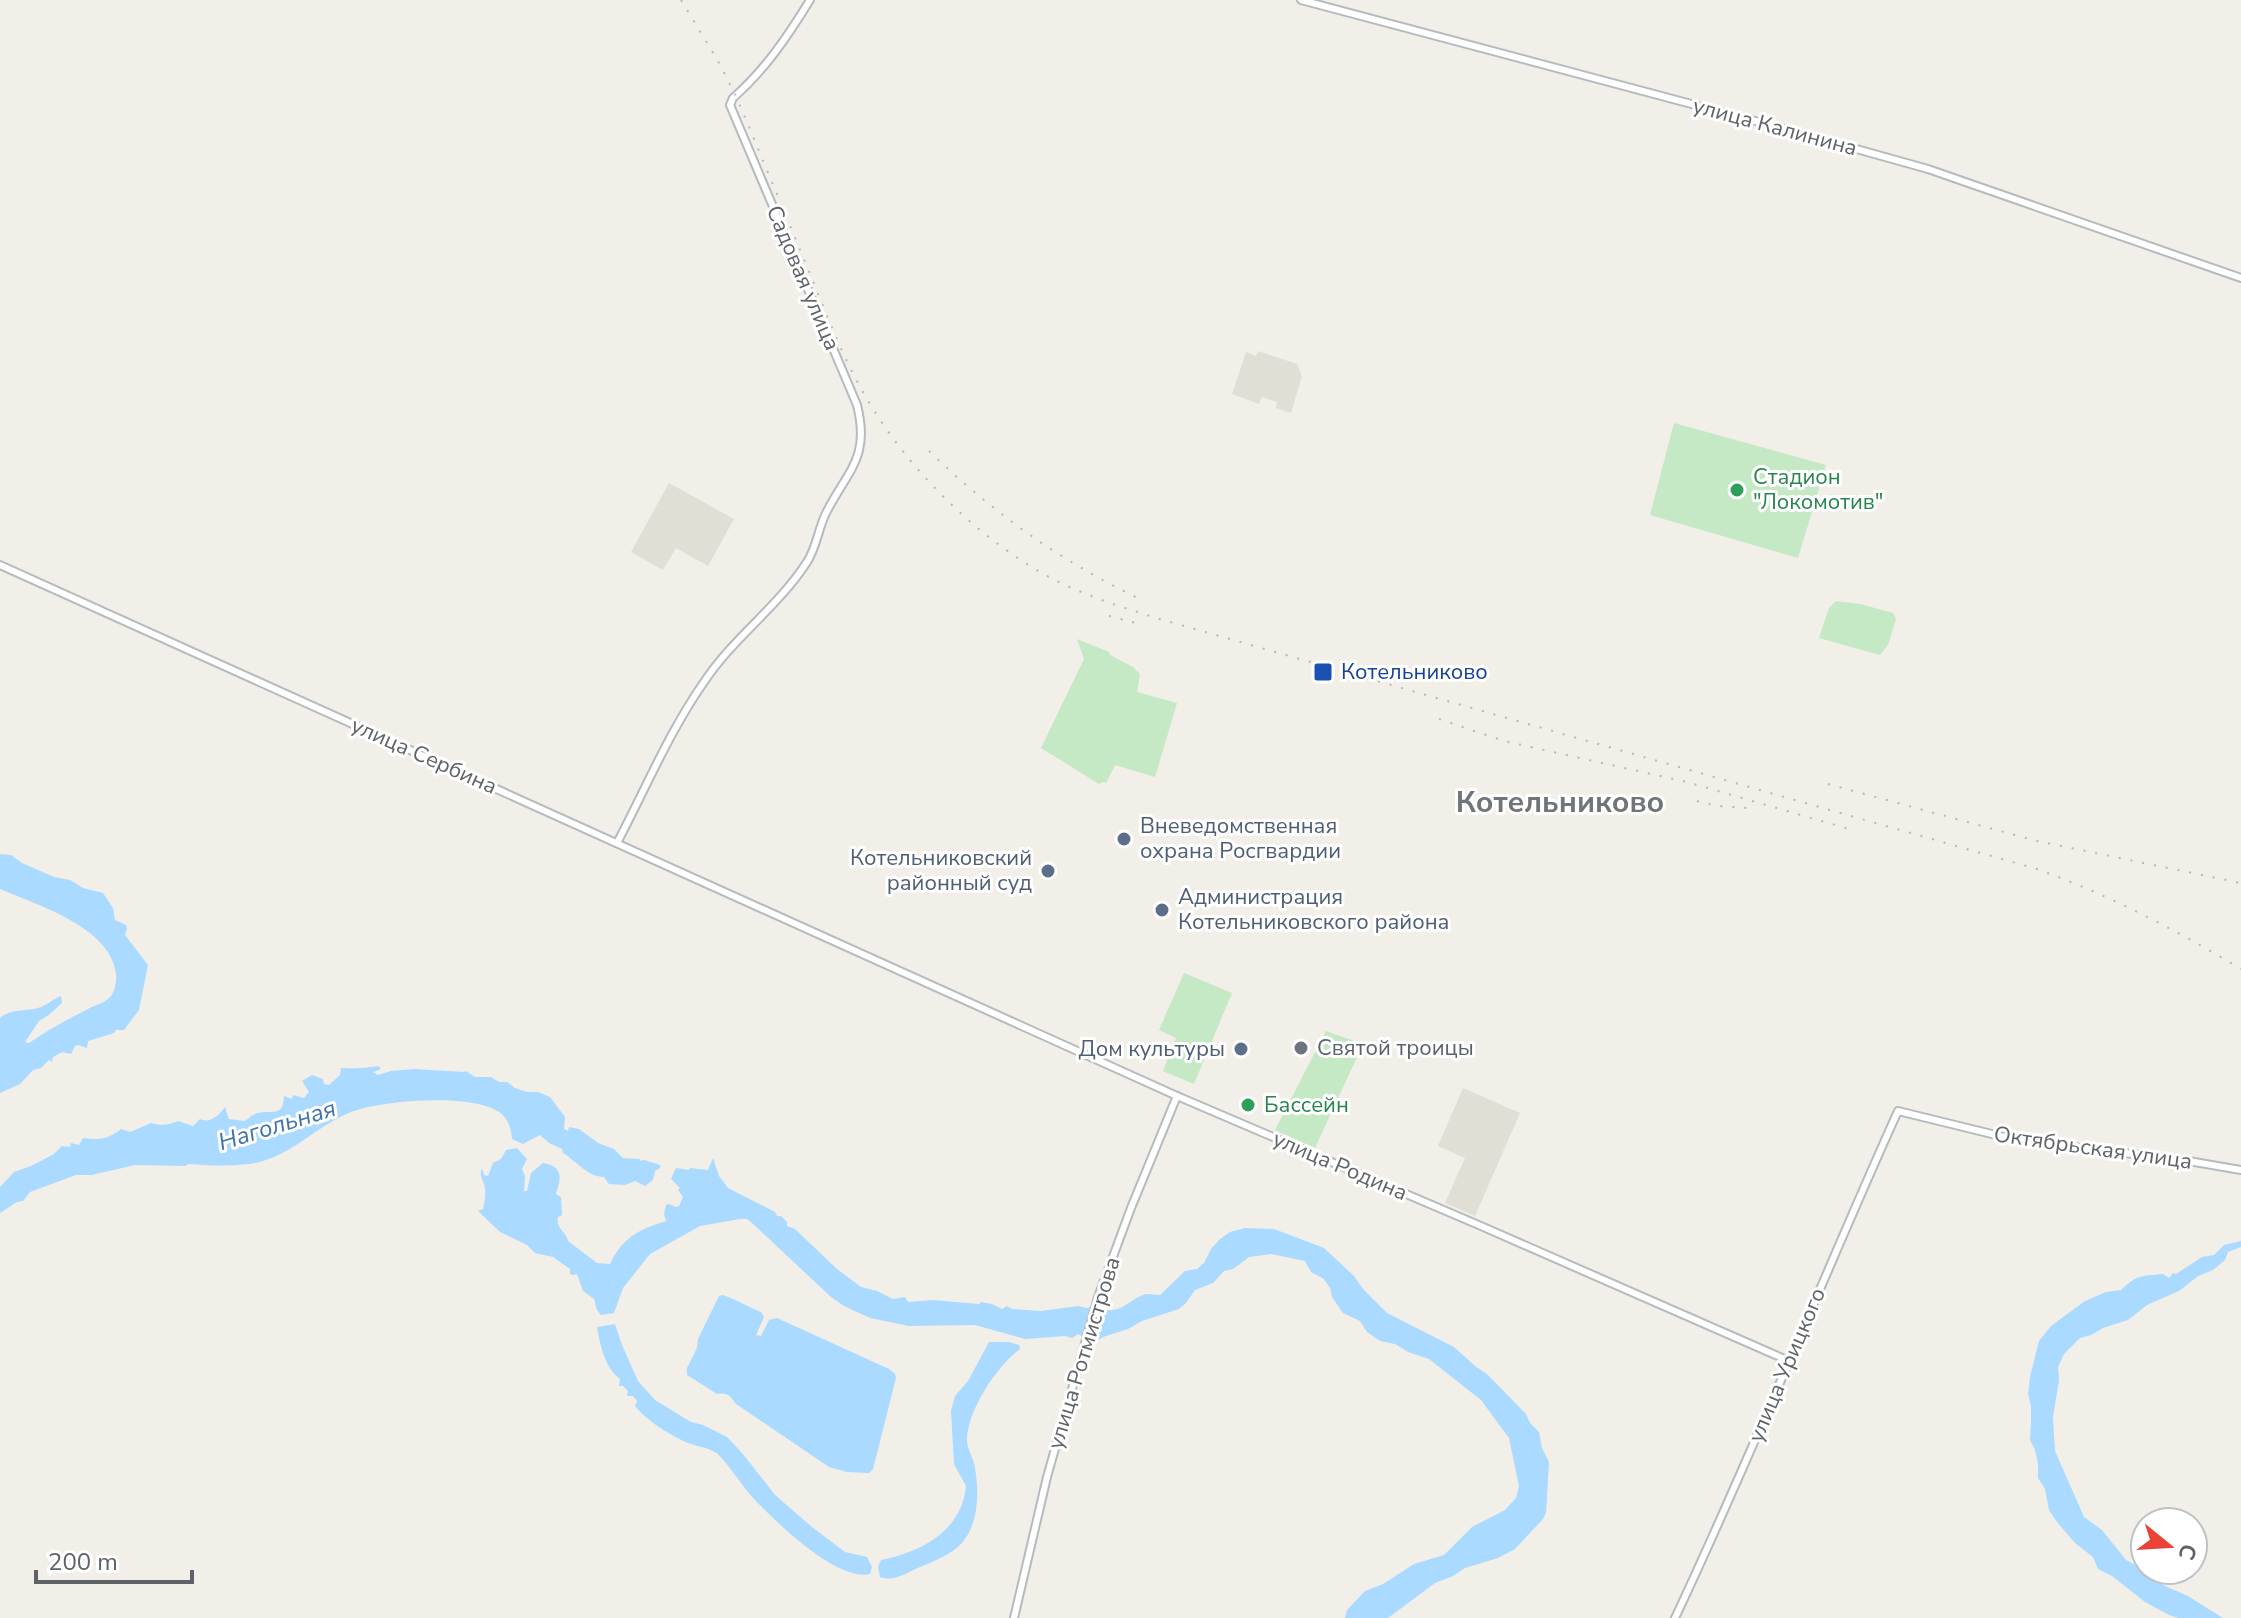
<svg xmlns="http://www.w3.org/2000/svg" width="2241" height="1618" font-family="'Nunito Sans',sans-serif">
	<style>
		.education { fill: #e1ded6 }
		.green { fill: #c5e8c5 }
		.water { fill: #aadaff }
		.lines { fill: none; stroke-linecap: round; stroke-linejoin: round }
		.secondary-casing { stroke: #b6babf; stroke-width: 10 }
		.secondary { stroke: #fff; stroke-width: 6 }
		.rail { stroke: #b6b7b8; stroke-width: 2; stroke-dasharray: 2 10; stroke-linecap: butt }
		.leisure-dot { fill: #2e9e5b; stroke: #fff; stroke-width: 3 }
		.transit-dot { fill: #1a4fb4; stroke: #fff; stroke-width: 3 }
		.service-dot { fill: #5c6f8a; stroke: #fff; stroke-width: 3 }
		.worship-dot { fill: #6b7280; stroke: #fff; stroke-width: 3 }
		.labels { text-anchor: middle; dominant-baseline: central; stroke-width: 6; stroke-linejoin: round; paint-order: stroke }
		.street-label { font-size: 22px; fill: #5f6368; stroke: #fff }
		.leisure-label { font-size: 22px; fill: #27864d; stroke: #fff; text-anchor: start }
		.transit-label { font-size: 22px; fill: #164399; stroke: #fff; text-anchor: start }
		.service-label { font-size: 22px; fill: #4e5e75; stroke: #fff; text-anchor: start }
		.worship-label { font-size: 22px; fill: #5b616d; stroke: #fff; text-anchor: start }
		.water-label { font-size: 24px; font-style: italic; fill: #4174aa; stroke: #fff }
		.district-label { font-size: 30px; font-weight: bold; fill: #70757a; stroke: #fff }
	</style>
	<rect width="100%" height="100%" fill="#f1efe8"/>
	<g class="education">
		<path d="M 1258,351 L 1297,364 L 1302,376 L 1291,413 L 1276,408 L 1277,402 L 1262,397 L 1259,404 L 1232,394 L 1246,352 L 1256,356 Z"/>
		<path d="M 669,483 L 734,519 L 708,566 L 676,548 L 663,570 L 631,552 Z"/>
		<path d="M 1463,1088 L 1520,1113 L 1475,1216 L 1445,1203 L 1465,1158 L 1438,1146 Z"/>
	</g>
	<g class="green">
		<path d="M 1674,423 L 1826,465 L 1798,558 L 1650,515 Z"/>
		<path d="M 1836,601 L 1860,604 L 1893,613 L 1896,619 L 1888,645 L 1880,655 L 1819,638 L 1829,608 Z"/>
		<path d="M 1077,639 L 1109,652 L 1110,655 L 1133,667 L 1140,674 L 1137,692 L 1177,703 L 1155,777 L 1115,765 L 1106,783 L 1103,782 L 1099,784 L 1041,748 L 1084,659 Z"/>
		<path d="M 1184,973 L 1232,993 L 1194,1084 L 1163,1071 L 1176,1038 L 1159,1030 Z"/>
		<path d="M 1326,1031 L 1363,1044 L 1315,1148 L 1275,1130 Z"/>
	</g>
	<g class="water">
		<path d="M 0,854 L 11,855 L 22,863 L 54,877 L 70,880 L 83,888 L 103,893 L 113,908 L 115,920 L 126,925 L 127,928 L 125,935 L 148,965 L 139,1010 L 124,1030 L 116,1030 L 114,1033 L 88,1041 L 87,1048 L 78,1045 L 75,1046 L 71,1054 L 62,1052 L 53,1057 L 52,1062 L 49,1060 L 41,1068 L 33,1070 L 20,1084 L 0,1093 L 0,1018 C 12,1008 24,1012 38,1008 C 46,1006 53,999 61,996 L 62,1003 L 50,1014 L 39,1021 L 25,1042 L 29,1043 C 48,1030 68,1019 88,1009 C 95,1005 105,1003 110,997 C 115,992 117,981 116,974 C 111,927 37,905 0,889 Z"/>
		<path d="M 378,1066 L 381,1068 L 379,1070 L 373,1072 L 378,1075 L 391,1071 L 414,1069 L 464,1072 L 466,1071 L 475,1077 L 491,1077 L 499,1082 L 507,1082 L 515,1088 L 527,1092 L 538,1092 L 550,1097 L 565,1117 L 564,1129 L 568,1131 L 569,1127 L 579,1129 L 598,1143 L 614,1149 L 623,1158 L 639,1159 L 641,1161 L 644,1160 L 660,1165 L 660,1168 L 655,1171 L 653,1180 L 645,1186 L 635,1181 L 625,1185 L 609,1184 L 604,1177 C 588,1177 576,1161 563,1153 L 562,1149 L 549,1143 L 540,1135 L 523,1144 L 512,1139 C 511,1128 508,1118 499,1112 C 472,1093 384,1100 354,1111 C 322,1122 295,1152 263,1161 C 245,1167 208,1166 189,1164 L 185,1166 L 135,1165 L 92,1175 L 76,1175 L 30,1192 L 23,1201 L 17,1202 L 0,1213 L 0,1187 L 14,1172 L 31,1166 L 54,1154 L 62,1146 L 70,1147 L 71,1143 L 79,1145 L 83,1138 C 97,1140 108,1140 121,1129 L 130,1132 L 151,1123 C 160,1126 170,1125 178,1121 L 193,1126 L 200,1119 C 211,1124 219,1115 225,1107 L 229,1119 L 245,1121 C 249,1118 253,1114 258,1113 C 271,1109 283,1119 284,1096 L 292,1099 L 293,1095 L 304,1098 L 309,1092 L 302,1081 L 312,1075 L 323,1079 L 324,1084 L 329,1085 L 340,1075 L 341,1068 C 354,1069 365,1068 378,1066 Z"/>
		<path d="M 517,1148 L 527,1159 L 522,1169 L 525,1176 L 524,1191 L 527,1191 L 531,1173 L 543,1163 C 564,1167 561,1178 556,1194 L 561,1197 L 562,1215 L 558,1217 C 555,1228 567,1232 568,1241 L 597,1263 L 610,1264 C 623,1237 638,1230 666,1221 L 664,1214 L 666,1205 L 669,1204 L 676,1207 L 679,1206 L 683,1197 L 678,1190 L 680,1188 L 671,1179 L 676,1168 L 689,1170 L 690,1168 L 708,1170 L 713,1158 L 719,1176 L 728,1188 L 775,1212 L 777,1216 L 781,1216 L 787,1222 L 787,1226 L 795,1229 L 837,1269 L 861,1287 L 877,1291 L 893,1299 L 905,1297 L 908,1302 L 933,1300 L 979,1304 L 981,1302 L 992,1304 L 1002,1309 L 1007,1306 L 1012,1309 L 1041,1311 L 1078,1306 L 1086,1308 L 1091,1307 L 1083,1337 L 1078,1334 L 1072,1338 L 1065,1336 L 1025,1339 L 975,1325 L 909,1326 L 870,1318 L 844,1306 L 831,1297 L 752,1223 L 747,1219 L 740,1219 L 700,1226 L 650,1254 L 623,1288 L 614,1313 L 601,1315 L 597,1310 L 594,1299 L 583,1291 L 577,1274 L 573,1275 L 570,1274 L 570,1269 L 553,1257 L 535,1253 L 527,1245 L 500,1232 L 478,1211 L 483,1209 C 484,1203 486,1197 485,1190 C 485,1181 478,1177 482,1168 L 484,1175 L 488,1176 L 493,1163 L 501,1159 L 506,1150 Z"/>
		<path d="M 1245,1228 L 1274,1229 L 1324,1248 L 1354,1276 L 1363,1289 L 1387,1313 L 1454,1347 L 1475,1366 L 1488,1375 L 1526,1414 L 1530,1423 L 1539,1432 L 1542,1448 L 1549,1462 L 1546,1513 L 1543,1519 L 1515,1549 L 1498,1558 L 1465,1568 L 1453,1576 L 1435,1583 L 1388,1618 L 1345,1618 L 1347,1610 L 1365,1591 L 1383,1584 L 1414,1564 L 1444,1555 L 1472,1527 L 1505,1510 L 1516,1498 L 1519,1486 L 1509,1438 L 1481,1400 L 1429,1359 L 1408,1352 L 1395,1344 L 1380,1341 L 1367,1332 L 1360,1321 L 1343,1313 L 1332,1297 L 1330,1288 L 1324,1279 L 1311,1272 L 1305,1261 L 1271,1254 L 1249,1257 L 1233,1269 L 1224,1271 L 1213,1283 L 1195,1290 L 1186,1303 L 1179,1309 L 1142,1321 L 1128,1329 L 1103,1337 L 1091,1345 L 1102,1303 L 1107,1310 C 1123,1312 1131,1298 1146,1294 C 1148,1294 1158,1295 1160,1295 L 1185,1271 L 1197,1269 L 1204,1263 L 1211,1249 L 1220,1239 L 1230,1232 Z"/>
		<path d="M 2241,1241 L 2241,1247 L 2228,1252 L 2225,1260 L 2213,1270 L 2198,1276 L 2179,1291 L 2147,1305 L 2128,1320 L 2103,1328 L 2091,1335 L 2080,1338 L 2064,1354 L 2058,1367 L 2059,1380 L 2053,1417 L 2055,1451 L 2084,1517 L 2102,1530 L 2126,1560 L 2141,1568 L 2147,1575 L 2165,1586 L 2188,1596 L 2223,1618 L 2179,1618 L 2169,1615 L 2145,1602 L 2112,1576 L 2098,1569 L 2093,1557 L 2075,1543 L 2057,1522 L 2049,1510 L 2045,1489 L 2038,1478 L 2038,1463 L 2035,1450 L 2030,1440 L 2031,1423 L 2031,1406 L 2028,1394 L 2030,1377 L 2039,1341 L 2051,1326 L 2085,1301 L 2106,1292 L 2121,1290 C 2137,1275 2141,1276 2163,1274 L 2169,1278 L 2173,1273 L 2176,1274 L 2202,1257 L 2214,1255 L 2224,1245 Z"/>
		<path d="M 723,1295 C 737,1300 748,1307 761,1312 L 764,1317 L 756,1335 L 761,1336 L 769,1320 L 777,1318 L 889,1369 L 895,1374 L 896,1378 L 873,1469 L 869,1473 L 847,1472 L 829,1467 L 736,1404 C 730,1396 728,1392 717,1394 L 687,1375 L 687,1368 L 697,1348 L 698,1339 L 719,1296 Z"/>
		<path d="M 615,1324 L 622,1345 L 638,1381 L 655,1400 L 691,1422 L 703,1425 L 727,1437 L 743,1454 L 775,1495 L 812,1527 L 845,1552 L 867,1557 L 872,1567 L 870,1574 C 837,1582 775,1521 753,1498 C 741,1484 731,1468 718,1454 C 708,1447 699,1447 688,1443 C 670,1435 647,1421 635,1406 L 637,1401 L 633,1396 L 627,1396 L 628,1391 L 623,1386 L 619,1386 L 620,1379 C 605,1368 600,1345 597,1327 Z"/>
		<path d="M 989,1342 L 1009,1342 L 1019,1345 L 1020,1349 C 997,1366 967,1411 967,1440 C 967,1450 974,1458 975,1468 C 979,1493 979,1523 962,1543 C 952,1554 933,1562 920,1567 C 906,1573 895,1582 880,1577 L 878,1567 L 881,1560 C 921,1552 962,1531 966,1486 L 954,1464 L 951,1411 L 955,1396 L 968,1381 Z"/>
	</g>
	<g class="lines">
		<g class="secondary-casing">
			<g id="secondary">
				<path d="M 1301,0 L 1774,126 L 1928,169 L 2241,278"/>
				<path d="M 0,565 L 1177,1096 L 1481,1226 L 1789,1361"/>
				<path d="M 617,843 C 645,790 669,732 704,682 C 733,638 778,607 807,562 C 817,547 818,528 827,511 C 849,469 870,457 857,405 L 730,105 L 733,98 C 765,70 788,36 810,0"/>
				<path d="M 1014,1618 L 1047,1477 L 1098,1297 L 1131,1208 L 1177,1096"/>
				<path d="M 1675,1618 C 1754,1451 1822,1279 1898,1111 L 2000,1136 L 2036,1143 L 2177,1159 L 2241,1170"/>
			</g>
		</g>
		<use href="#secondary" class="secondary"/>
		<g class="rail">
			<path d="M 681,0 L 718,61 L 736,96 C 760,153 784,211 808,269 C 828,318 846,367 875,412 C 917,478 980,539 1049,577 C 1085,596 1124,608 1163,620 L 2037,869 C 2109,895 2176,930 2241,969"/>
			<path d="M 929,451 C 992,512 1060,561 1140,599"/>
			<path d="M 1109,616 L 1140,624"/>
			<path d="M 1439,719 L 1504,741 L 1687,782 L 1856,831"/>
			<path d="M 1828,784 L 2037,841 L 2241,883"/>
			<path d="M 1697,801 L 1717,806 L 1748,808"/>
		</g>
	</g>
	<g class="leisure-dot">
		<circle cx="1737" cy="490" r="8"/>
		<circle cx="1248" cy="1105" r="8"/>
	</g>
	<rect class="transit-dot" x="1313" y="662" width="20" height="20" rx="4"/>
	<g class="service-dot">
		<circle cx="1124" cy="839" r="8"/>
		<circle cx="1048" cy="871" r="8"/>
		<circle cx="1162" cy="910" r="8"/>
		<circle cx="1241" cy="1049" r="8"/>
	</g>
	<circle class="worship-dot" cx="1301" cy="1048" r="8"/>
	<g class="labels">
		<g class="street-label">
			<text transform="translate(1775 127) rotate(15)">улица Калинина</text>
			<text transform="translate(803 278) rotate(67)">Садовая улица</text>
			<text transform="translate(424 756) rotate(24)">улица Сербина</text>
			<text transform="translate(2093 1148) rotate(8)">Октябрьская улица</text>
			<text transform="translate(1340 1166) rotate(23)">улица Родина</text>
			<text transform="translate(1084 1353) rotate(-73)">улица Ротмистрова</text>
			<text transform="translate(1787 1365) rotate(-67)">улица Урицкого</text>
		</g>
		<g class="leisure-label">
			<text x="1753" y="477">Стадион<tspan x="1753" dy="25">"Локомотив"</tspan></text>
			<text x="1264" y="1105">Бассейн</text>
		</g>
		<g class="transit-label">
			<text x="1341" y="672">Котельниково</text>
		</g>
		<g class="service-label">
			<text x="1140" y="826">Вневедомственная<tspan x="1140" dy="25">охрана Росгвардии</tspan></text>
			<text x="1032" y="858" text-anchor="end">Котельниковский<tspan x="1032" dy="25">районный суд</tspan></text>
			<text x="1178" y="897">Администрация<tspan x="1178" dy="25">Котельниковского района</tspan></text>
			<text x="1225" y="1049" text-anchor="end">Дом культуры</text>
		</g>
		<g class="worship-label">
			<text x="1317" y="1048">Святой троицы</text>
		</g>
		<g class="water-label">
			<text transform="translate(277 1125) rotate(-17)">Нагольная</text>
		</g>
		<g class="district-label">
			<text x="1560" y="802">Котельниково</text>
		</g>
	</g>
	<g transform="translate(2169 1546) rotate(108)"><circle r="38" fill="#ffffff" stroke="#bfc1c3" stroke-width="2"/>
	<path d="M0-6L14 30L0 20L-14 30Z" fill="#ea4335"/>
	<text y="-12" font-size="22" font-weight="bold" text-anchor="middle" fill="#5f6368">С</text>
	</g>
	<path d="M36 1570v12h156v-12" fill="none" stroke="#5f6368" stroke-width="4"/>
	<text x="48" y="1570" font-size="24" fill="#5f6368" stroke="#ffffff" stroke-width="6" paint-order="stroke">200 m</text>
</svg>
